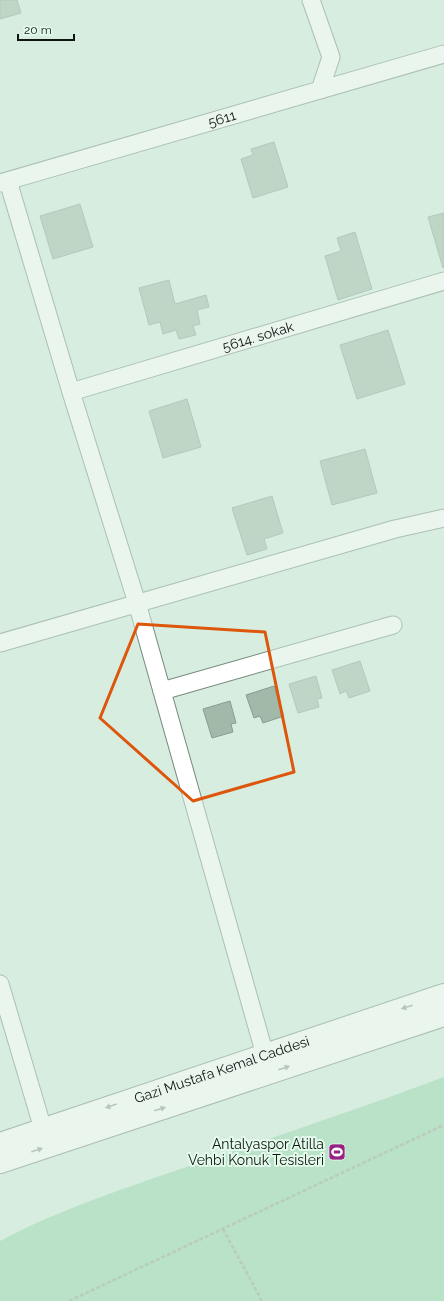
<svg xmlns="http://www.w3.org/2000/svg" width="444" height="1301" font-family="Raleway,sans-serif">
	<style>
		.green { fill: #94d6ad }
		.building { fill: #a2b8a9; stroke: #889d8f }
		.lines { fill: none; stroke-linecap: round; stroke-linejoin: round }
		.street-casing { stroke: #768a7d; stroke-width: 19 }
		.secondary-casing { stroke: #768a7d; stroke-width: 24 }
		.path { stroke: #93a499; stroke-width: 2.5; stroke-dasharray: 4 2; stroke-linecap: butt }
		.street { stroke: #fff; stroke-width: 17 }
		.secondary { stroke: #fff; stroke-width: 22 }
		.oneway { fill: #939694 }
		.marked { fill: none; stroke: #dd560c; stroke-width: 3; stroke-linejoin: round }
		.labels { text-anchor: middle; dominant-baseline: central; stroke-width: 4; stroke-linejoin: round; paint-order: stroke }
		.street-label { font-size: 14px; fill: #0f1612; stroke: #e4fbec }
		.poi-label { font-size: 14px; fill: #0f1612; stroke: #e4fbec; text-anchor: end }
	</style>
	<rect width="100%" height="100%" fill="#d7eddf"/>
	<path class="green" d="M 444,1077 L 444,1301 L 0,1301 L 0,1241 C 62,1208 129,1187 195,1164 C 278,1136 361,1108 444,1077 Z"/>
	<g class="building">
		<path d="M 0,0 L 17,0 L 21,13 L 0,19 Z"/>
		<path d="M 274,142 L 288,187 L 253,198 L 241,159 L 253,155 L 251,149 Z"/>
		<path d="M 80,204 L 93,247 L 53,259 L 40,216 Z"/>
		<path d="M 444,213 L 444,267 L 443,268 L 428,217 Z"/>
		<path d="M 355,232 L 372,289 L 338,300 L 325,256 L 341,251 L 337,238 Z"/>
		<path d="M 169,280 L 175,304 L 206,295 L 209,307 L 197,310 L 200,324 L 193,326 L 196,335 L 179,339 L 176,330 L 163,334 L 160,322 L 149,325 L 139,288 Z"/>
		<path d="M 388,330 L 405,384 L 357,399 L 340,345 Z"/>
		<path d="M 187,399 L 201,447 L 163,458 L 149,411 Z"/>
		<path d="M 365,449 L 377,493 L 332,505 L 320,461 Z"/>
		<path d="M 272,496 L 283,533 L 264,539 L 267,549 L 247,555 L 232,508 Z"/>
		<path d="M 360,661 L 370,691 L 349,698 L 346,691 L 340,694 L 332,670 Z"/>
		<path d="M 316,676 L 322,698 L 317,699 L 319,707 L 298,713 L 289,684 Z"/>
		<path d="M 274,686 L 284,716 L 263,723 L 260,716 L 254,718 L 246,695 Z"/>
		<path d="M 230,701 L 236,723 L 231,724 L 233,732 L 212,738 L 203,709 Z"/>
	</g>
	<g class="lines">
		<g class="street-casing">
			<g id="street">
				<path d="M 311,0 L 331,57 L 320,90"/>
				<path d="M 8,181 L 71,392 L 137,603 L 265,1055"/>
				<path id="s1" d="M 0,183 L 444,54"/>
				<path id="s2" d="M 71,392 L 444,281"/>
				<path d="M 0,643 L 395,529 L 444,518"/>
				<path d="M 162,691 L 393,625"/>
				<path d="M 0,984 L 43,1129"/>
			</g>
		</g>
		<g class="secondary-casing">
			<g id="secondary">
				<path id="s3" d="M 0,1144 L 444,995"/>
				<path d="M 0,1162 L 444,1015"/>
			</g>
		</g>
		<g class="path">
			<path d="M 223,1229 L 262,1301"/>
			<path d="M 69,1301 L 444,1125"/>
		</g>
		<use href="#street" class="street"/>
		<use href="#secondary" class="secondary"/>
	</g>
	<defs><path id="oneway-solid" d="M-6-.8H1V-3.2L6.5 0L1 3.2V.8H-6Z"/></defs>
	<g class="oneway">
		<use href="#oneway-solid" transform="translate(407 1007) rotate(162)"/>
		<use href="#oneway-solid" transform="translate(284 1068) rotate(-18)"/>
		<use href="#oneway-solid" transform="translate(111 1106) rotate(161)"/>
		<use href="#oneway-solid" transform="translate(160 1109) rotate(-18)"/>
		<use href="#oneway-solid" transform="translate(37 1150) rotate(-18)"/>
	</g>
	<path d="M0 0H444V1301H0ZM 138,624 L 265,632 L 294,772 L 193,801 L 100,718 Z" fill="#d7eddf" fill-opacity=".55" fill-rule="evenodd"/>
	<path class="marked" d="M 138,624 L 265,632 L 294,772 L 193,801 L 100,718 Z"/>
	<defs>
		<g id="stadium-square" transform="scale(0.9)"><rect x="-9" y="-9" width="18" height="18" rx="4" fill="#962381" stroke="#e4fbec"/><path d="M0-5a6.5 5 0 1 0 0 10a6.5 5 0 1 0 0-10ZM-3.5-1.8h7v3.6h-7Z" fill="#fff"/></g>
	</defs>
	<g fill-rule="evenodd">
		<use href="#stadium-square" x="337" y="1152"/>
	</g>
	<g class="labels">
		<g class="street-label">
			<text stroke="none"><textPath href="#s1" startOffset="231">5611</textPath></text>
			<text stroke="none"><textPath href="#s2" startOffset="195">5614. sokak</textPath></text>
			<text stroke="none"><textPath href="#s3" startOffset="234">Gazi Mustafa Kemal Caddesi</textPath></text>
		</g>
		<g class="poi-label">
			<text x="324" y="1144">Antalyaspor Atilla<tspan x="324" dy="16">Vehbi Konuk Tesisleri</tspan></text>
		</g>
	</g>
	<path d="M18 34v6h56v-6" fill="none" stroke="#0f1612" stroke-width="2"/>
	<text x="24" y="34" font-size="12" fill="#0f1612" stroke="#e4fbec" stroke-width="3" paint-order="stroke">20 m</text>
</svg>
